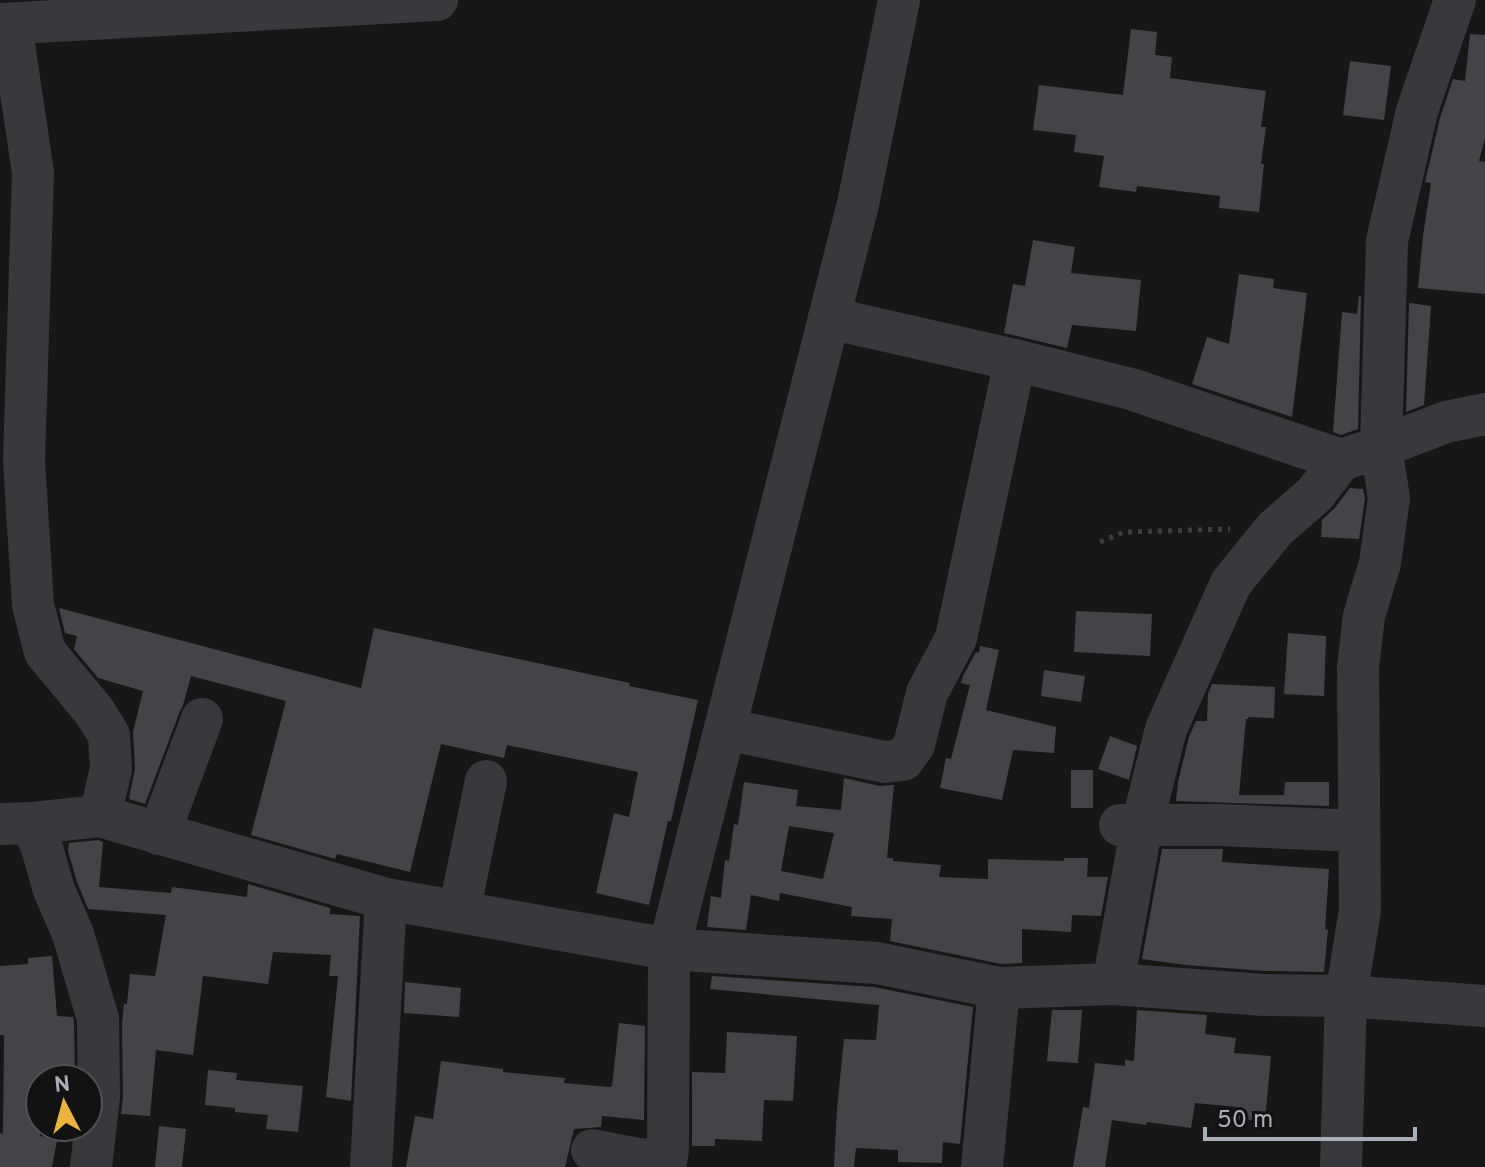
<svg xmlns="http://www.w3.org/2000/svg" width="1485" height="1167" font-family="Overpass,sans-serif">
	<style>
		.building { fill: #434448; fill-rule: evenodd }
		.lines { fill: none; stroke-linecap: round; stroke-linejoin: round }
		.path { stroke: #3e3f44; stroke-width: 5; stroke-dasharray: 4 6; stroke-linecap: butt }
		.minor { stroke: #38393d; stroke-width: 42 }
	</style>
	<rect width="100%" height="100%" fill="#171718"/>
	<g class="building">
		<path d="M 1131,29 L 1157,32 L 1155,55 L 1172,57 L 1170,78 L 1266,91 L 1261,127 L 1266,127 L 1261,164 L 1264,164 L 1259,212 L 1219,208 L 1220,196 L 1137,186 L 1136,192 L 1099,187 L 1104,156 L 1074,152 L 1076,135 L 1033,130 L 1039,85 L 1123,95 Z"/>
		<path d="M 1470,34 L 1485,35 L 1485,138 L 1479,161 L 1485,162 L 1485,294 L 1418,288 L 1423,236 L 1431,183 L 1425,182 L 1440,118 L 1453,79 L 1465,81 Z"/>
		<path d="M 1350,61 L 1391,66 L 1384,120 L 1343,115 Z"/>
		<path d="M 1033,240 L 1075,247 L 1071,273 L 1141,280 L 1136,331 L 1072,325 L 1067,348 L 1004,333 L 1013,284 L 1025,286 Z"/>
		<path d="M 1239,274 L 1274,279 L 1273,288 L 1307,293 L 1292,417 L 1192,384 L 1207,337 L 1229,344 Z"/>
		<path d="M 1359,296 L 1361,296 L 1358,429 L 1341,435 L 1333,432 L 1342,312 L 1357,314 Z"/>
		<path d="M 1409,303 L 1431,306 L 1424,405 L 1406,412 Z"/>
		<path d="M 1350,488 L 1363,489 L 1365,498 L 1359,539 L 1321,537 L 1322,520 L 1334,509 Z"/>
		<path d="M 59,608 L 361,688 L 374,628 L 630,683 L 629,686 L 698,700 L 671,821 L 668,821 L 649,905 L 596,893 L 614,813 L 629,817 L 638,772 L 507,745 L 504,758 L 441,744 L 410,872 L 337,854 L 335,859 L 251,835 L 286,701 L 191,676 L 183,705 L 180,711 L 145,804 L 129,799 L 135,768 L 133,732 L 143,691 L 98,678 L 74,649 L 77,636 L 65,633 Z"/>
		<path d="M 1076,611 L 1152,614 L 1150,656 L 1074,652 Z"/>
		<path d="M 1288,633 L 1326,636 L 1324,696 L 1284,694 Z"/>
		<path d="M 980,646 L 999,650 L 986,710 L 1056,727 L 1054,753 L 1013,750 L 1002,800 L 940,788 L 946,758 L 951,759 L 970,685 L 961,683 L 963,676 L 976,652 L 979,653 Z"/>
		<path d="M 1044,670 L 1085,676 L 1081,702 L 1041,696 Z"/>
		<path d="M 1212,684 L 1275,687 L 1274,718 L 1248,717 L 1248,719 L 1246,719 L 1239,795 L 1284,795 L 1285,782 L 1329,782 L 1329,806 L 1176,801 L 1178,782 L 1189,737 L 1196,721 L 1207,721 L 1208,694 Z"/>
		<path d="M 1110,736 L 1137,746 L 1129,780 L 1098,769 Z"/>
		<rect x="1071" y="770" width="22" height="38"/>
		<path d="M 844,778 L 880,786 L 894,785 L 887,858 L 893,858 L 893,861 L 941,865 L 939,877 L 988,879 L 988,859 L 1064,861 L 1064,858 L 1088,858 L 1087,877 L 1108,877 L 1101,916 L 1072,915 L 1071,932 L 1022,929 L 1022,963 L 1001,964 L 890,941 L 892,919 L 851,916 L 852,907 L 780,893 L 779,901 L 751,895 L 746,930 L 707,927 L 711,896 L 721,898 L 725,860 L 729,861 L 734,824 L 738,825 L 744,782 L 798,790 L 796,806 L 841,810 ZM 789,826 L 834,833 L 823,879 L 781,871 Z"/>
		<path d="M 98,840 L 103,842 L 99,887 L 171,893 L 172,887 L 247,897 L 248,884 L 330,908 L 330,914 L 360,916 L 351,1101 L 326,1097 L 338,976 L 329,976 L 331,955 L 273,952 L 268,984 L 203,976 L 193,1055 L 156,1050 L 150,1116 L 121,1114 L 123,1097 L 122,1023 L 124,1004 L 127,1004 L 130,974 L 155,976 L 166,915 L 88,909 L 77,882 L 68,851 L 69,843 Z"/>
		<path d="M 1162,849 L 1223,849 L 1222,862 L 1329,869 L 1325,929 L 1328,930 L 1324,972 L 1265,971 L 1186,965 L 1142,959 Z"/>
		<path d="M 52,956 L 57,1016 L 73,1017 L 74,1023 L 75,1079 L 40,1079 L 40,1136 L 57,1140 L 52,1167 L 0,1167 L 0,1133 L 3,1134 L 4,1035 L 0,1035 L 0,966 L 28,964 L 28,958 Z"/>
		<path d="M 712,976 L 874,987 L 973,1007 L 960,1144 L 943,1142 L 942,1163 L 898,1162 L 898,1150 L 856,1148 L 854,1167 L 834,1167 L 837,1109 L 844,1039 L 876,1040 L 879,1005 L 710,989 Z"/>
		<path d="M 405,982 L 461,988 L 459,1017 L 404,1013 Z"/>
		<path d="M 1052,1010 L 1082,1010 L 1078,1063 L 1047,1061 Z"/>
		<path d="M 1137,1010 L 1207,1015 L 1205,1034 L 1236,1038 L 1234,1053 L 1271,1056 L 1265,1121 L 1236,1119 L 1237,1107 L 1195,1103 L 1191,1128 L 1147,1122 L 1146,1125 L 1112,1120 L 1105,1167 L 1073,1167 L 1083,1107 L 1089,1108 L 1095,1063 L 1125,1066 L 1125,1060 L 1134,1061 Z"/>
		<path d="M 619,1023 L 645,1026 L 644,1120 L 602,1116 L 601,1127 L 574,1129 L 565,1167 L 406,1167 L 415,1116 L 433,1119 L 441,1061 L 503,1069 L 503,1072 L 565,1078 L 564,1083 L 609,1087 L 612,1086 Z"/>
		<path d="M 727,1032 L 797,1036 L 793,1101 L 764,1100 L 762,1141 L 715,1139 L 715,1146 L 692,1146 L 692,1072 L 725,1073 Z"/>
		<path d="M 208,1070 L 237,1073 L 236,1080 L 303,1086 L 298,1132 L 266,1129 L 268,1115 L 235,1112 L 235,1108 L 205,1105 Z"/>
		<path d="M 159,1126 L 186,1129 L 182,1167 L 155,1167 Z"/>
	</g>
	<g class="lines">
		<path class="path" d="M 1100,542 L 1124,532 L 1230,529"/>
		<g class="minor">
			<path d="M 0,24 L 437,0"/>
			<path d="M 11,24 L 33,173 L 24,461 L 33,605 L 45,652 L 94,711 L 109,735 L 111,769 L 100,816"/>
			<path d="M 829,318 L 1015,360 L 1131,389 L 1341,460"/>
			<path d="M 725,729 L 885,762 L 903,760 L 914,745 L 927,693 L 956,638 L 1015,360"/>
			<path d="M 32,823 L 100,816 L 386,899 L 669,949 L 877,963 L 999,988 L 1113,984 L 1264,995 L 1346,996 L 1485,1006"/>
			<path d="M 0,824 L 32,823 L 42,848 L 54,890 L 73,934 L 98,1019 L 99,1097 L 91,1167"/>
			<path d="M 1120,825 L 1218,825 L 1359,831"/>
			<path d="M 159,834 L 202,719"/>
			<path d="M 459,912 L 486,781"/>
			<path d="M 1113,984 L 1142,825 L 1166,729 L 1231,583 L 1275,529 L 1315,494 L 1341,460 L 1381,447 L 1446,422 L 1485,414"/>
			<path d="M 592,1150 L 638,1159 L 666,1161"/>
			<path d="M 371,1167 L 386,899"/>
			<path d="M 665,1167 L 668,1150 L 669,949 L 858,204 L 899,0"/>
			<path d="M 982,1167 L 999,988"/>
			<path d="M 1341,1167 L 1346,996 L 1360,910 L 1358,667 L 1364,616 L 1380,563 L 1389,498 L 1381,447 L 1387,241 L 1417,111 L 1455,0"/>
		</g>
	</g>
	<g transform="translate(64 1103) rotate(354)"><circle r="38" fill="#121213" stroke="#4e5055" stroke-width="2"/>
	<path d="M0-6L14 30L0 20L-14 30Z" fill="#eab33d"/>
	<text y="-12" font-size="22" font-weight="bold" text-anchor="middle" fill="#a9adb8">N</text>
	</g>
	<path d="M1205 1127v12h210v-12" fill="none" stroke="#a9adb8" stroke-width="4"/>
	<text x="1217" y="1127" font-size="24" fill="#a9adb8" stroke="#121213" stroke-width="6" paint-order="stroke">50 m</text>
</svg>
